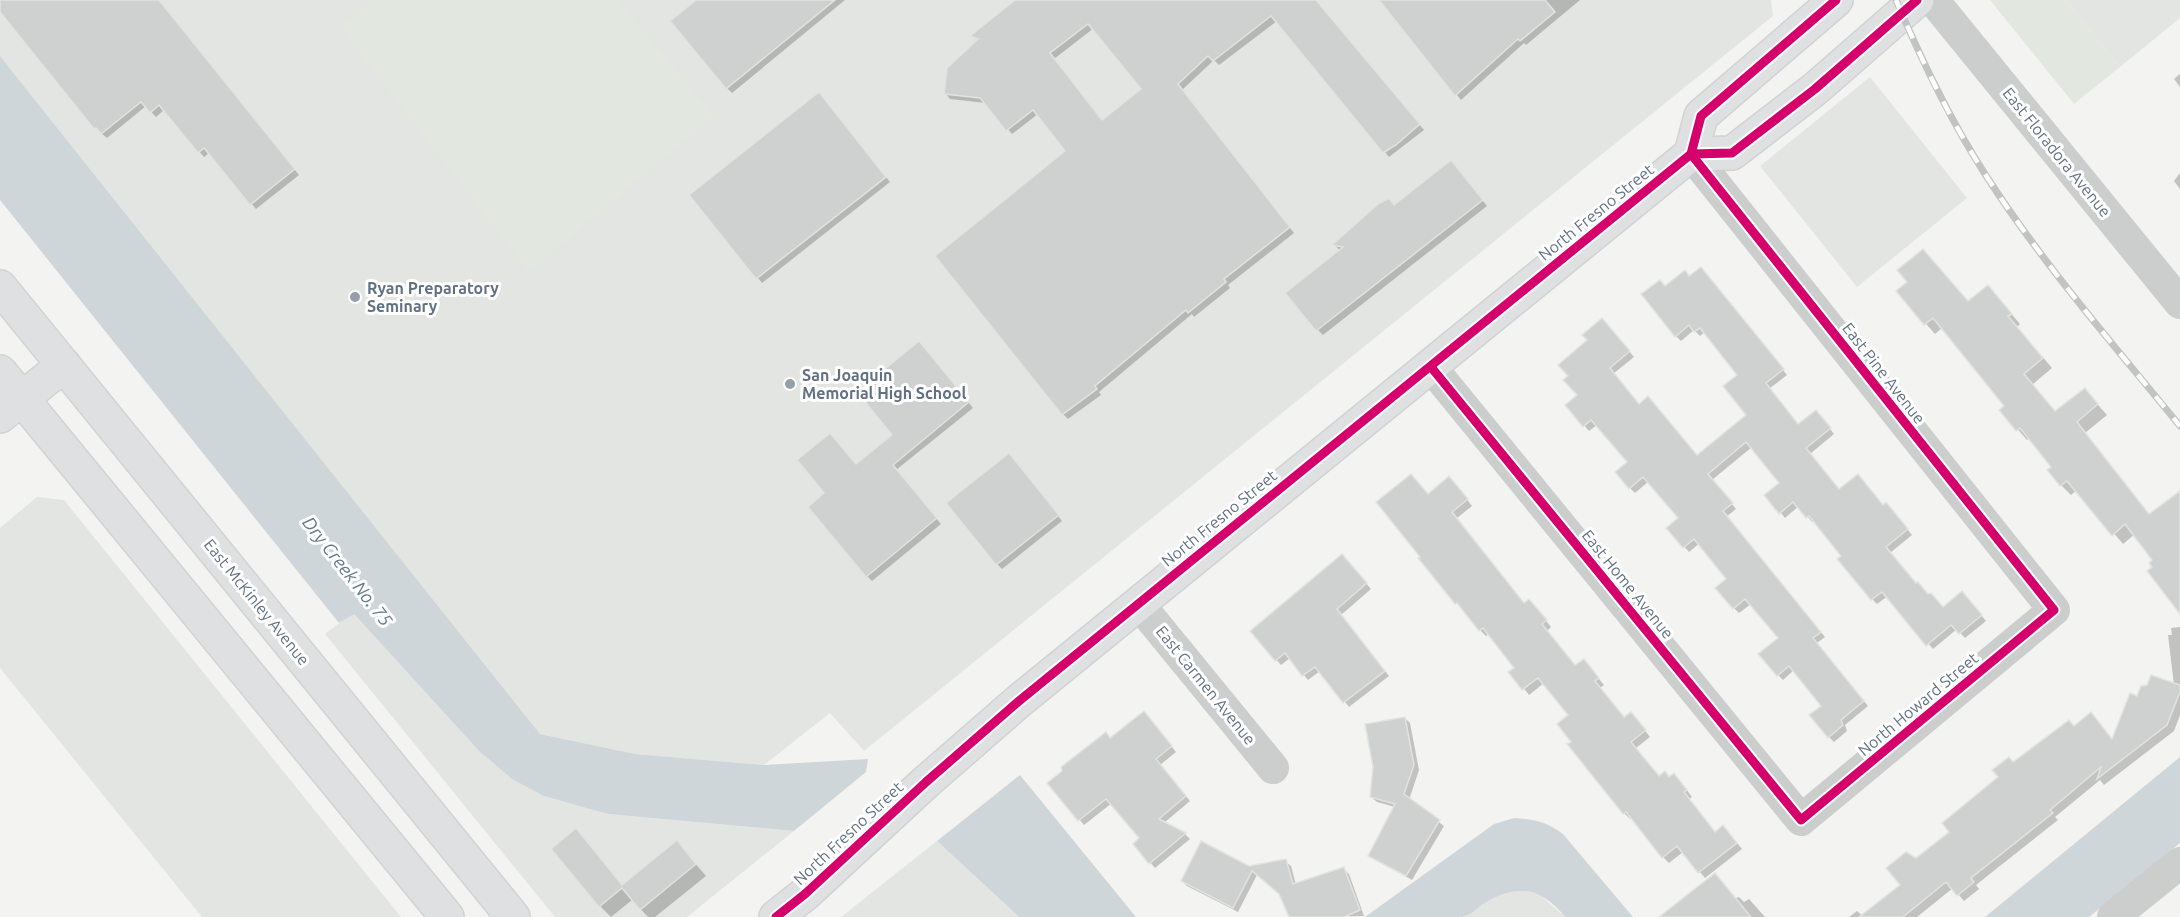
<svg xmlns="http://www.w3.org/2000/svg" width="2180" height="917" font-family="Ubuntu,sans-serif">
	<style>
		.built { fill: #e3e5e3 }
		.green { fill: #e2e7df }
		.water { fill: #cfd6d9 }
		.shadow { fill: #0003; fill-rule: evenodd }
		.building { fill: #cfd1d1; stroke: #e2e3e1; stroke-width: 1.5; fill-rule: evenodd }
		.lines { fill: none; stroke-linecap: round; stroke-linejoin: round }
		.secondary-casing { stroke: #d1d2d2; stroke-width: 36 }
		.motorway-casing { stroke: #d0d1d1; stroke-width: 36 }
		.minor { stroke: #cccece; stroke-width: 32 }
		.secondary { stroke: #dfe0e1; stroke-width: 33 }
		.motorway { stroke: #dfe0e1; stroke-width: 33 }
		.rail-casing { stroke: #c2c4c4; stroke-width: 7 }
		.rail { stroke: #fff; stroke-width: 4.5; stroke-dasharray: 14; stroke-linecap: butt }
		.cycleway-casing { stroke: #fff; stroke-width: 13 }
		.cycleway { stroke: #d6006c; stroke-width: 9 }
		.poi-dot { fill: #949faa; stroke: #fff; stroke-width: 2 }
		.labels { text-anchor: middle; dominant-baseline: central; stroke-width: 6; stroke-linejoin: round; paint-order: stroke }
		.street-label { font-size: 16px; fill: #617183; stroke: #fff }
		.poi-label { font-size: 16px; font-weight: bold; fill: #617183; stroke: #fff; text-anchor: start }
		.water-label { font-size: 18px; font-style: italic; fill: #617a88; stroke: #fff }
	</style>
	<rect width="100%" height="100%" fill="#f3f4f1"/>
	<g class="built">
		<path d="M 0,0 L 1771,0 L 1773,16 L 864,751 L 830,713 L 764,765 L 634,754 L 540,734 L 0,56 Z"/>
		<path d="M 2066,0 L 2180,0 L 2180,18 L 2120,67 Z"/>
		<path d="M 1870,77 L 1967,198 L 1857,287 L 1760,166 Z"/>
		<path d="M 37,497 L 64,500 L 401,917 L 202,917 L 0,668 L 0,528 Z"/>
		<path d="M 353,613 L 479,751 L 512,779 L 608,814 L 794,831 L 687,917 L 555,917 L 325,634 Z"/>
		<path d="M 937,841 L 1019,917 L 841,917 Z"/>
		<path d="M 1518,889 L 1540,895 L 1565,917 L 1465,917 L 1486,902 L 1502,893 Z"/>
	</g>
	<g class="green">
		<path d="M 374,0 L 618,0 L 714,116 L 529,272 L 340,28 Z"/>
		<path d="M 1990,0 L 2066,0 L 2120,67 L 2074,104 Z"/>
	</g>
	<g class="water">
		<path d="M 0,56 L 540,734 L 635,754 L 764,765 L 868,759 L 866,772 L 794,831 L 608,814 L 544,796 L 512,779 L 479,751 L 354,614 L 339,623 L 0,200 Z"/>
		<path d="M 2180,757 L 2180,843 L 2089,917 L 1985,917 Z"/>
		<path d="M 1020,775 L 1136,917 L 1019,917 L 937,841 Z"/>
		<path d="M 1514,818 C 1535,819 1547,822 1563,834 L 1633,917 L 1565,917 C 1542,888 1516,883 1485,903 C 1478,907 1470,916 1462,917 C 1430,917 1397,917 1365,917 L 1494,824 Z"/>
	</g>
	<g class="shadow">
		<path d="M 0,0 L 158,0 L 299,175 L 256,209 L 209,153 L 204,157 L 164,110 L 156,117 L 146,106 L 107,138 L 95,128 L 0,10 Z"/>
		<path d="M 699,0 L 845,0 L 732,93 L 727,88 Z"/>
		<path d="M 1018,0 L 1315,0 L 1424,130 L 1389,157 L 1277,21 L 1219,65 L 1214,60 L 1182,90 L 1294,233 L 1228,285 L 1230,288 L 1194,317 L 1192,314 L 1099,392 L 1101,395 L 1068,419 L 1063,414 L 1067,151 L 1038,114 L 1012,134 L 986,103 L 950,99 L 945,93 L 978,41 L 972,36 ZM 1094,28 L 1143,89 L 1103,122 L 1054,59 Z"/>
		<path d="M 1381,0 L 1580,0 L 1526,45 L 1524,43 L 1461,100 Z"/>
		<path d="M 2180,74 L 2180,87 L 2174,79 Z"/>
		<path d="M 824,99 L 890,182 L 762,283 L 691,195 Z"/>
		<path d="M 1456,167 L 1487,206 L 1323,335 L 1318,330 L 1340,251 L 1335,245 Z"/>
		<path d="M 2180,173 L 2180,189 L 2174,181 Z"/>
		<path d="M 1706,274 L 1787,375 L 1769,389 L 1799,425 L 1821,417 L 1834,434 L 1810,454 L 1840,490 L 1891,509 L 1912,535 L 1890,553 L 1917,585 L 1943,609 L 1967,598 L 1986,621 L 1965,638 L 1957,629 L 1933,649 L 1888,596 L 1877,604 L 1872,599 L 1839,559 L 1843,556 L 1814,520 L 1812,522 L 1799,506 L 1785,518 L 1781,513 L 1766,495 L 1781,483 L 1752,447 L 1712,480 L 1736,509 L 1726,517 L 1825,637 L 1817,643 L 1868,706 L 1845,725 L 1847,731 L 1834,742 L 1829,737 L 1823,706 L 1794,670 L 1783,680 L 1778,675 L 1780,638 L 1751,604 L 1739,613 L 1734,608 L 1717,588 L 1728,579 L 1700,543 L 1689,552 L 1668,528 L 1680,518 L 1649,481 L 1635,493 L 1630,488 L 1629,462 L 1597,425 L 1589,431 L 1567,405 L 1579,396 L 1607,324 L 1634,357 L 1613,374 L 1640,405 L 1697,456 L 1748,415 L 1739,375 L 1705,332 L 1700,336 L 1694,330 L 1681,341 L 1676,336 L 1665,287 Z"/>
		<path d="M 1898,292 L 1968,303 L 1997,297 L 2020,324 L 2017,327 L 2052,368 L 2033,384 L 2056,413 L 2085,390 L 2107,415 L 2085,433 L 2150,515 L 2180,493 L 2180,586 L 2155,561 L 2135,534 L 2123,544 L 2077,490 L 2071,495 L 2061,485 L 2049,470 L 2053,467 L 2030,438 L 2027,440 L 2001,410 L 2006,406 L 1942,328 L 1935,334 Z"/>
		<path d="M 924,348 L 973,408 L 896,470 L 941,524 L 872,581 L 867,576 L 857,466 L 894,435 Z"/>
		<path d="M 1014,460 L 1062,521 L 1002,569 L 997,564 Z"/>
		<path d="M 1455,484 L 1472,506 L 1457,518 L 1525,604 L 1535,607 L 1551,627 L 1547,631 L 1576,667 L 1584,661 L 1604,685 L 1600,688 L 1625,718 L 1637,720 L 1650,737 L 1636,748 L 1660,778 L 1670,778 L 1680,781 L 1692,797 L 1689,799 L 1715,833 L 1729,833 L 1742,849 L 1705,878 L 1683,852 L 1669,863 L 1663,857 L 1632,817 L 1630,819 L 1624,813 L 1573,742 L 1570,715 L 1544,683 L 1529,695 L 1511,672 L 1516,668 L 1489,634 L 1486,636 L 1480,630 L 1420,559 L 1422,557 L 1428,496 Z"/>
		<path d="M 1347,561 L 1371,589 L 1341,615 L 1389,676 L 1349,707 L 1320,671 L 1308,680 L 1290,658 L 1281,665 L 1252,632 Z"/>
		<path d="M 2180,627 L 2180,715 L 2174,731 L 2104,785 L 2100,780 L 2055,817 L 2058,820 L 1976,885 L 1979,889 L 1964,901 L 1953,888 L 1917,917 L 1849,917 L 1857,911 L 1863,916 L 1902,885 L 1916,860 L 1951,832 L 2013,763 L 2074,727 L 2091,714 L 2113,741 L 2138,698 L 2174,685 L 2168,635 L 2172,635 L 2171,628 Z"/>
		<path d="M 1149,718 L 1176,752 L 1160,765 L 1190,801 L 1164,823 L 1185,834 L 1190,839 L 1155,868 L 1135,844 L 1141,839 L 1112,803 L 1084,825 L 1049,783 L 1111,739 Z"/>
		<path d="M 1405,718 L 1410,723 L 1419,770 L 1409,800 L 1444,826 L 1412,880 L 1375,860 L 1370,855 L 1395,807 L 1377,802 L 1371,797 Z"/>
		<path d="M 586,841 L 623,886 L 677,842 L 706,876 L 655,917 L 648,917 L 632,900 L 611,917 L 600,906 Z"/>
		<path d="M 1285,861 L 1291,866 L 1296,885 L 1344,869 L 1349,874 L 1364,916 L 1291,917 L 1281,895 L 1257,875 L 1238,912 L 1187,886 L 1182,881 Z"/>
		<path d="M 1739,897 L 1744,902 L 1749,899 L 1765,917 L 1684,917 Z"/>
	</g>
	<g class="building">
		<path d="M 0,0 L 159,0 L 295,169 L 250,205 L 204,148 L 198,153 L 159,105 L 150,113 L 141,102 L 101,134 L 96,128 L 94,129 L 0,12 Z"/>
		<path d="M 696,0 L 835,0 L 726,89 L 670,21 Z"/>
		<path d="M 1015,0 L 1316,0 L 1420,124 L 1396,145 L 1383,153 L 1271,16 L 1213,61 L 1208,56 L 1178,84 L 1290,227 L 1224,279 L 1226,282 L 1188,313 L 1186,310 L 1095,386 L 1097,389 L 1062,415 L 935,256 L 1065,151 L 1033,110 L 1006,131 L 980,98 L 944,94 L 947,68 L 978,39 L 970,36 ZM 1088,24 L 1141,89 L 1102,120 L 1050,53 Z"/>
		<path d="M 1379,0 L 1545,0 L 1555,12 L 1520,41 L 1518,39 L 1455,96 Z"/>
		<path d="M 819,92 L 886,177 L 756,279 L 689,195 Z"/>
		<path d="M 1451,160 L 1483,200 L 1316,331 L 1285,293 L 1343,247 L 1332,245 L 1378,204 L 1389,198 L 1394,205 Z"/>
		<path d="M 1923,249 L 1968,301 L 1988,285 L 2012,314 L 2008,316 L 2043,358 L 2024,374 L 2055,411 L 2085,388 L 2098,404 L 2077,422 L 2149,514 L 2180,491 L 2180,614 L 2147,571 L 2152,567 L 2149,563 L 2152,560 L 2125,524 L 2112,536 L 2067,481 L 2060,486 L 2047,470 L 2051,467 L 2020,428 L 2016,431 L 1999,410 L 2004,406 L 1933,318 L 1924,325 L 1896,291 L 1907,282 L 1897,270 Z"/>
		<path d="M 1701,267 L 1784,369 L 1766,383 L 1798,424 L 1816,410 L 1831,428 L 1806,448 L 1839,489 L 1858,474 L 1883,505 L 1886,502 L 1908,529 L 1886,547 L 1916,583 L 1918,582 L 1928,594 L 1931,593 L 1943,607 L 1962,591 L 1982,615 L 1959,634 L 1951,625 L 1926,646 L 1882,592 L 1871,600 L 1837,559 L 1841,556 L 1809,516 L 1806,518 L 1793,502 L 1779,514 L 1764,495 L 1779,483 L 1746,442 L 1708,474 L 1733,503 L 1723,511 L 1821,632 L 1813,638 L 1864,701 L 1841,720 L 1843,725 L 1828,738 L 1809,715 L 1821,706 L 1789,666 L 1777,676 L 1758,654 L 1778,638 L 1745,599 L 1733,609 L 1715,588 L 1726,579 L 1694,539 L 1683,548 L 1666,528 L 1678,518 L 1643,477 L 1629,489 L 1615,472 L 1627,462 L 1591,420 L 1583,427 L 1565,405 L 1577,395 L 1563,380 L 1568,376 L 1558,365 L 1587,340 L 1582,335 L 1602,318 L 1630,351 L 1610,368 L 1639,404 L 1648,396 L 1697,455 L 1746,415 L 1723,386 L 1737,375 L 1700,328 L 1694,332 L 1689,325 L 1675,337 L 1641,294 L 1660,280 L 1665,286 L 1685,270 L 1689,276 Z"/>
		<path d="M 919,341 L 969,402 L 893,465 L 937,518 L 866,577 L 808,507 L 824,493 L 797,460 L 830,433 L 856,464 L 892,435 L 857,392 Z"/>
		<path d="M 1009,453 L 1059,515 L 996,565 L 946,503 Z"/>
		<path d="M 1411,474 L 1428,494 L 1449,476 L 1468,499 L 1452,512 L 1524,603 L 1529,599 L 1547,620 L 1542,624 L 1575,665 L 1584,659 L 1599,678 L 1595,681 L 1624,717 L 1631,712 L 1646,730 L 1631,742 L 1659,776 L 1665,771 L 1669,777 L 1674,773 L 1687,790 L 1684,792 L 1715,832 L 1723,825 L 1737,843 L 1698,873 L 1677,846 L 1662,858 L 1626,812 L 1623,814 L 1567,744 L 1571,742 L 1557,724 L 1568,715 L 1538,678 L 1522,690 L 1508,672 L 1514,668 L 1483,628 L 1479,631 L 1457,603 L 1455,604 L 1418,558 L 1420,557 L 1376,502 Z"/>
		<path d="M 1342,554 L 1367,583 L 1337,609 L 1385,671 L 1343,703 L 1315,667 L 1302,676 L 1285,653 L 1275,661 L 1250,631 Z"/>
		<path d="M 2151,675 L 2180,685 L 2180,692 L 2167,725 L 2097,779 L 2101,767 L 2050,810 L 2053,813 L 1971,878 L 1974,882 L 1957,896 L 1946,882 L 1903,917 L 1859,917 L 1900,885 L 1886,868 L 1906,852 L 1916,858 L 1949,832 L 1942,823 L 1998,777 L 1992,770 L 2009,757 L 2013,762 L 2069,720 L 2074,726 L 2091,712 L 2112,739 L 2130,693 L 2137,696 L 2141,686 L 2147,685 Z"/>
		<path d="M 1144,711 L 1172,746 L 1156,759 L 1186,796 L 1159,819 L 1186,833 L 1149,864 L 1133,844 L 1139,838 L 1106,799 L 1078,821 L 1047,783 L 1062,771 L 1061,767 L 1106,732 L 1110,738 Z"/>
		<path d="M 1405,717 L 1414,765 L 1404,794 L 1440,820 L 1406,876 L 1368,856 L 1395,804 L 1370,797 L 1373,767 L 1365,724 Z"/>
		<path d="M 576,828 L 622,885 L 677,840 L 696,864 L 640,910 L 622,888 L 599,907 L 551,849 Z"/>
		<path d="M 1201,841 L 1249,866 L 1286,859 L 1293,884 L 1344,867 L 1360,910 L 1344,917 L 1289,917 L 1279,894 L 1252,871 L 1233,908 L 1181,881 Z"/>
		<path d="M 1715,873 L 1751,917 L 1659,917 Z"/>
	</g>
	<g class="lines">
		<g class="secondary-casing">
			<g id="secondary">
				<path d="M 1691,154 L 1732,153 L 1815,89 L 1917,0"/>
				<path d="M 0,287 L 513,917"/>
				<path d="M 0,372 L 447,917"/>
				<path d="M 776,917 L 805,894 L 926,782 L 1019,701 L 1691,154 L 1701,116 L 1836,0"/>
			</g>
		</g>
		<g class="motorway-casing">
			<path id="motorway" d="M 0,416 L 64,365"/>
		</g>
		<g class="minor">
			<path d="M 1933,0 L 2180,303"/>
			<path d="M 1431,367 L 1801,820 L 2054,610 L 1691,154"/>
			<path d="M 1138,603 L 1273,768"/>
			<path d="M 2113,917 L 2180,863"/>
		</g>
		<use href="#secondary" class="secondary"/>
		<use href="#motorway" class="motorway"/>
		<g class="rail-casing">
			<path id="rail" d="M 1896,0 C 1921,59 1950,120 1985,174 C 2042,263 2113,344 2180,426"/>
		</g>
		<use href="#rail" class="rail"/>
		<g class="cycleway-casing">
			<g id="cycleway">
				<path d="M 1691,154 L 1732,153 L 1815,89 L 1917,0"/>
				<path d="M 1431,367 L 1801,820 L 2054,610 L 1691,154"/>
				<path d="M 776,917 L 805,894 L 926,782 L 1019,701 L 1691,154 L 1701,116 L 1836,0"/>
			</g>
		</g>
		<use href="#cycleway" class="cycleway"/>
	</g>
	<g class="poi-dot">
		<circle cx="355" cy="297" r="6"/>
		<circle cx="790" cy="384" r="6"/>
	</g>
	<g class="labels">
		<g class="street-label">
			<text transform="translate(2057 152) rotate(51)">East Floradora Avenue</text>
			<text transform="translate(1596 212) rotate(-39)">North Fresno Street</text>
			<text transform="translate(1884 373) rotate(52)">East Pine Avenue</text>
			<text transform="translate(1219 518) rotate(-39)">North Fresno Street</text>
			<text transform="translate(1628 584) rotate(51)">East Home Avenue</text>
			<text transform="translate(257 602) rotate(51)">East McKinley Avenue</text>
			<text transform="translate(1206 685) rotate(51)">East Carmen Avenue</text>
			<text transform="translate(1918 704) rotate(-40)">North Howard Street</text>
			<text transform="translate(848 833) rotate(-43)">North Fresno Street</text>
		</g>
		<g class="poi-label">
			<text x="367" y="288">Ryan Preparatory<tspan x="367" dy="18">Seminary</tspan></text>
			<text x="802" y="375">San Joaquin<tspan x="802" dy="18">Memorial High School</tspan></text>
		</g>
		<g class="water-label">
			<text transform="translate(348 571) rotate(52)">Dry Creek No. 75</text>
		</g>
	</g>
</svg>
